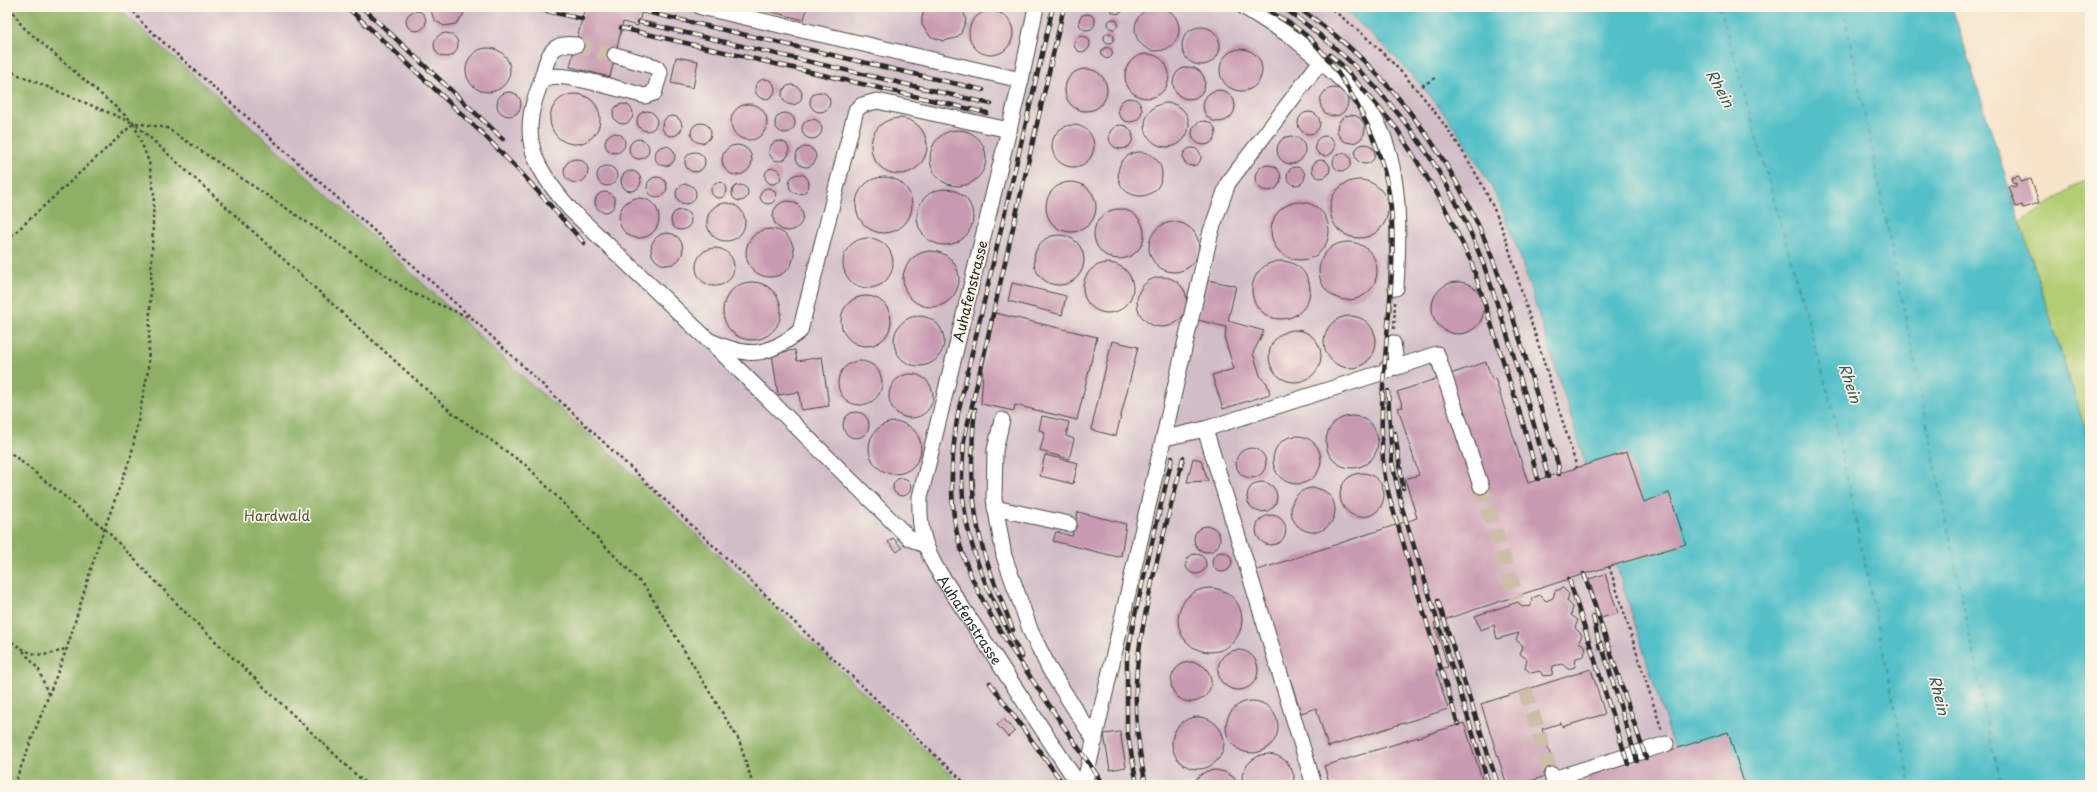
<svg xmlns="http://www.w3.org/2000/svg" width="2097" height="792" font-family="'Playpen Sans',sans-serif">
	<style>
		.industrial { fill: #d1bdc8 }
		.green { fill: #b2cd73; stroke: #6e7c4f }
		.forest { fill: #8db065; stroke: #5c6e48 }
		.water { fill: #52c0c8; stroke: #3e767a }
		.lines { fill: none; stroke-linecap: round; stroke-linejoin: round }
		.ferry { stroke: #37585a; stroke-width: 1; stroke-dasharray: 5 4; stroke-linecap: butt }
		.building { fill: #c89ab1 }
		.minor-tunnel { stroke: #cdbea9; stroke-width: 15; stroke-dasharray: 15 8; stroke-linecap: butt }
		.minor-casing { stroke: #494743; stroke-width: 17 }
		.path { stroke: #494743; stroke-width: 2.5; stroke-dasharray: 3 3; stroke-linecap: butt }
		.minor { stroke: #fff; stroke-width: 15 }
		.rail-casing { stroke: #2b2b2b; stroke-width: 4.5 }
		.rail { stroke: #fcf5e5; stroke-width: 3; stroke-dasharray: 9; stroke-linecap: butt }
		.labels { text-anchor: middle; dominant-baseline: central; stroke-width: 3.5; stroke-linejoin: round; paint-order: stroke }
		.street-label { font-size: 14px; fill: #2b2b2b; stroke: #fcf5e5 }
		.park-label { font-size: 14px; fill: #4d543d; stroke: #fcf5e5 }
		.water-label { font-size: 15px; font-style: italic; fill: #37585a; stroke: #fcf5e5 }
	</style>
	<rect width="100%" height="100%" fill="#fcf5e5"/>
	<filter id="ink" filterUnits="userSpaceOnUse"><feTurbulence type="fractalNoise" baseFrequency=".025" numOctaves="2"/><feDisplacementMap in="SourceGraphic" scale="8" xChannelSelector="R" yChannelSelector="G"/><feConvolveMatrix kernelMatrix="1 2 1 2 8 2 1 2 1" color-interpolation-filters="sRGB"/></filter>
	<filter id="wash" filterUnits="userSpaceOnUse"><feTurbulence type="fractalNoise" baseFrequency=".012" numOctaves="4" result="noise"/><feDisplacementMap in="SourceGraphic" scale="16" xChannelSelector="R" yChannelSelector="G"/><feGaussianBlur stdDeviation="0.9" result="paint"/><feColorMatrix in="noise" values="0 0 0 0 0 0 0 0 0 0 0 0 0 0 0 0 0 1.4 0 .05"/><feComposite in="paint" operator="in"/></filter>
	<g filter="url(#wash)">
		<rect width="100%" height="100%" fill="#f6e3c9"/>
		<path class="industrial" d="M 117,7 L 1339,7 L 1371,32 L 1422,86 L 1458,133 L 1476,162 L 1507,222 L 1521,258 L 1586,464 L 1686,785 L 962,785 L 607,450 L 531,384 L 319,187 Z"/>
		<path class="green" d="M 2090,176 L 2090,444 L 2020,222 Z"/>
		<path class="forest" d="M 7,7 L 117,7 L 319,187 L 531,384 L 607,450 L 962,785 L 17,785 L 7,778 Z"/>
		<path class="water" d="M 1339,7 L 1952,7 L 2090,444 L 2090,785 L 1686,785 C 1656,689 1625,594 1596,498 C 1579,441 1561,385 1543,328 C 1529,284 1516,238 1496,197 C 1459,123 1404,58 1339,7 Z"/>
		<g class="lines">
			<g class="ferry">
				<path d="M 1718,7 L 1721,11 L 1832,407 L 1911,785"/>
				<path d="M 1843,7 L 1988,727 L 2002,785"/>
			</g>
		</g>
		<g id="blocks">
			<g class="building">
				<circle cx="1157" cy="29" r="22"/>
				<path d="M 430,7 L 464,7 L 465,9 L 463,15 L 456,24 L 444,26 L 434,20 Z"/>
				<path d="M 585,7 L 643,7 L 638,26 L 623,22 L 610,77 L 570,67 Z"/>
				<path d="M 753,7 L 807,7 L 804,20 Z"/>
				<path d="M 925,7 L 962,7 L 966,20 L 961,33 L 956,38 L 943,41 L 930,36 L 922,25 L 922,18 Z"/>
				<path d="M 1109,7 L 1125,7 L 1122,12 L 1117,14 L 1112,12 Z"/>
				<circle cx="416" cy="21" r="10"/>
				<circle cx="991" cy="33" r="22"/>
				<circle cx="1087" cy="22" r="8"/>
				<circle cx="1113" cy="24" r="5"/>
				<circle cx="1201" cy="46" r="19"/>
				<circle cx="1109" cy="38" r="5"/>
				<circle cx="446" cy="45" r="12"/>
				<circle cx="1082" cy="44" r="8"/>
				<circle cx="1107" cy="53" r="5.5"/>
				<circle cx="488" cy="70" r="22"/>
				<circle cx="1241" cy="70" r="21"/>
				<circle cx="1147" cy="76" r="22"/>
				<path d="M 676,57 L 698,61 L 693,88 L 671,83 Z"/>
				<circle cx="1189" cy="83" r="16"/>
				<circle cx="1086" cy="90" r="21"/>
				<circle cx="765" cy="89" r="10"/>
				<circle cx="792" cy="95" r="10"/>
				<circle cx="1334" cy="102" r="14"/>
				<circle cx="1219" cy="106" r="16"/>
				<circle cx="820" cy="102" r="10"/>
				<circle cx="509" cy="104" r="12"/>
				<circle cx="575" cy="119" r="25"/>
				<circle cx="1130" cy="110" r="12"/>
				<circle cx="1167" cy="125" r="22"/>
				<circle cx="623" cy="114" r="10"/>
				<circle cx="749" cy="122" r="18"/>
				<circle cx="647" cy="121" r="10"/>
				<circle cx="1309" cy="123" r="11"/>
				<circle cx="785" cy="123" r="10"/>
				<circle cx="1351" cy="129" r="14"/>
				<circle cx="672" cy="126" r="10"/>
				<circle cx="899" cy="146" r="28"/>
				<circle cx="812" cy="129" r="10"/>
				<circle cx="1204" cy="133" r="12"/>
				<circle cx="701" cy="133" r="10"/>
				<circle cx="1121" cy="137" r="12"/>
				<circle cx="1073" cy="146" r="21"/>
				<circle cx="958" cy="158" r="28"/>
				<circle cx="615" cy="143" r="10"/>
				<circle cx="1325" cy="146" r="10"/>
				<circle cx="1291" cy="150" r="14"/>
				<circle cx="639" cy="149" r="10"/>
				<circle cx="779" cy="151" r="10"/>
				<circle cx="1365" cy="154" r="10"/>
				<circle cx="737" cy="160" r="15"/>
				<circle cx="665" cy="156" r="10"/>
				<circle cx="806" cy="157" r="10"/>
				<circle cx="1192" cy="157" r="9"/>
				<circle cx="695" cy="162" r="10"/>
				<circle cx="1140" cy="174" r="22"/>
				<circle cx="1342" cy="162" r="9"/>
				<circle cx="576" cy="171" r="12"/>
				<circle cx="1321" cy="169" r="9"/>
				<circle cx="1268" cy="178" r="13"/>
				<circle cx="607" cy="176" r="10"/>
				<circle cx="1296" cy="176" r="9"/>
				<circle cx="773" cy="176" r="8"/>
				<circle cx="631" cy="181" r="10"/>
				<circle cx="799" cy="184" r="10"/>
				<path d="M 2019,176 L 2021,182 L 2031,179 L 2039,203 L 2023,208 L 2022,205 L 2016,207 L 2009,186 L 2011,185 L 2012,187 L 2016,186 L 2016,183 L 2013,184 L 2011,178 Z"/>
				<circle cx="884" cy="205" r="28"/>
				<circle cx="657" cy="187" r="10"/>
				<circle cx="1359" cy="209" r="29"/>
				<circle cx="1071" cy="207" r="25"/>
				<circle cx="719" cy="190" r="8"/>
				<circle cx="686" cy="194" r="10"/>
				<circle cx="740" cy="193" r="8"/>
				<circle cx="768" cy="196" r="8"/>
				<circle cx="945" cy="217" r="28"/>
				<circle cx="605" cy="202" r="10"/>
				<circle cx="639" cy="218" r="20"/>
				<circle cx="788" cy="216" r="15"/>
				<circle cx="1300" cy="231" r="29"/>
				<circle cx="726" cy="222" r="19"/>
				<circle cx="1119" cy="234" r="25"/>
				<circle cx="681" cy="220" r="10"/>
				<circle cx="1174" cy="247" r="25"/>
				<circle cx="770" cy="253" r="24"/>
				<circle cx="667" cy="249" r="16"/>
				<circle cx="1059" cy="260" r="25"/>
				<circle cx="868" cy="263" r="25"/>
				<circle cx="1348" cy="271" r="29"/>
				<circle cx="715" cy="267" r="19"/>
				<circle cx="931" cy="279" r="28"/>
				<circle cx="1281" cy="290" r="29"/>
				<circle cx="1108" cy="288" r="25"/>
				<circle cx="1162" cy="302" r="25"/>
				<path d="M 1208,280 L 1236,286 L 1228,321 L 1264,331 L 1253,353 L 1261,378 L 1267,383 L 1270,394 L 1223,409 L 1212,375 L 1234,369 L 1225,340 L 1226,327 L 1198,320 Z"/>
				<circle cx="1458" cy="308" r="26"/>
				<circle cx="752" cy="311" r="29"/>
				<path d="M 1012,283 L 1066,296 L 1062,315 L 1008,301 Z"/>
				<circle cx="866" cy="321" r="25"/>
				<path d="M 995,313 L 1097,337 L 1077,420 L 1015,405 L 1014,411 L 981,404 L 983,369 Z"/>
				<circle cx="919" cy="341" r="25"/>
				<circle cx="1350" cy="342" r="26"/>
				<circle cx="1295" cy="356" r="26"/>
				<path d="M 1112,341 L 1138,347 L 1116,436 L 1091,430 Z"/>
				<path d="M 795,350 L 797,361 L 822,357 L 829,406 L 801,410 L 799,392 L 778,395 L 772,354 Z"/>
				<circle cx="860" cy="383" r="22"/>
				<path d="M 1486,362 L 1492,379 L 1495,378 L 1528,483 L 1627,452 L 1644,502 L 1669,493 L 1686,544 L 1584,574 L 1434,623 L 1448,667 L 1436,670 L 1448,709 L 1328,747 L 1316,708 L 1301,713 L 1255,571 L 1417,518 L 1405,479 L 1419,475 L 1398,408 L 1403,407 L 1397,392 Z"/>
				<circle cx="911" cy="396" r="22"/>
				<circle cx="856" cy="425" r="13"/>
				<path d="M 1042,416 L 1069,422 L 1066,436 L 1074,439 L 1069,459 L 1040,451 L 1045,432 L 1039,430 Z"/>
				<circle cx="1352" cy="442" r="26"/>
				<circle cx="895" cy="448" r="26"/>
				<circle cx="1297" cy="460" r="24"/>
				<circle cx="1251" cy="463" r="15"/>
				<path d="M 1045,455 L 1078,463 L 1073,484 L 1040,476 Z"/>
				<path d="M 1193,458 L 1201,460 L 1208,481 L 1187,482 Z"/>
				<circle cx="1362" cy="495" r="22"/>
				<circle cx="902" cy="487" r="9"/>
				<circle cx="1262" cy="497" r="15"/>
				<circle cx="1313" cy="510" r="22"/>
				<path d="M 1078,512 L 1126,524 L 1121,556 L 1119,555 L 1118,557 L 1053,541 L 1056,532 L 1072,536 Z"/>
				<circle cx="1271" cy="530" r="15"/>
				<circle cx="1207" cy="539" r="13"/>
				<path d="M 893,538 L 902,548 L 897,552 L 888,542 Z"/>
				<circle cx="1222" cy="562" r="10"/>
				<circle cx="1196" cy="564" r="10"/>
				<path d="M 1605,574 L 1618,613 L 1601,618 L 1589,579 Z"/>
				<circle cx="1210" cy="620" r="32"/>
				<path d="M 1563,588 L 1569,594 L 1567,601 L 1573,607 L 1571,615 L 1578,620 L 1575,628 L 1582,635 L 1579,642 L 1586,647 L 1584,656 L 1576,658 L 1575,667 L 1568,669 L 1562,664 L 1553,666 L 1552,675 L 1543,676 L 1540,671 L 1531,673 L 1525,668 L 1527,659 L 1520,654 L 1523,646 L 1516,640 L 1519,633 L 1497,639 L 1494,625 L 1480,630 L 1475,616 L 1518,602 L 1522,607 L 1531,606 L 1532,598 L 1540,595 L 1546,601 L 1553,598 L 1555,591 Z"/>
				<circle cx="1238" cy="670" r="20"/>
				<circle cx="1191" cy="682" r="20"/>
				<path d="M 1591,669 L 1605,714 L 1562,727 L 1561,723 L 1542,729 L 1556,773 L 1517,785 L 1507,785 L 1481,704 Z"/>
				<circle cx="1252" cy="727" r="26"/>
				<circle cx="1198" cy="743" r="26"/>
				<path d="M 1004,719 L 1015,731 L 1008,737 L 997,725 Z"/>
				<path d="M 1464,723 L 1484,785 L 1330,785 L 1324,766 Z"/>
				<path d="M 1120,732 L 1126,767 L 1110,770 L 1104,734 Z"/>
				<path d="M 1728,732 L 1744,783 L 1737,785 L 1562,785 Z"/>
				<path d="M 1269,754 L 1278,756 L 1286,761 L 1291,768 L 1294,776 L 1293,785 L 1243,785 L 1242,775 L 1246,766 L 1252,760 L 1260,755 Z"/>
				<path d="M 1216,770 L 1225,772 L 1233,777 L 1239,785 L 1192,785 L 1199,776 L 1207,771 Z"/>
			</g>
		</g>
	</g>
	<g filter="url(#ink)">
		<use href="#blocks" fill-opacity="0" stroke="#494743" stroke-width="1"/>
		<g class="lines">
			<g class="minor-tunnel">
				<path d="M 576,45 L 615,55"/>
				<path d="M 1481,486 L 1517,599"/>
				<path d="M 1525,690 L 1552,775"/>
				<path d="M 1577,772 L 1581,785"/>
			</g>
			<g class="minor-casing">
				<g id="minor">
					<path id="s1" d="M 701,7 L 1021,80 L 920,497 C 919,525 922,540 935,566 L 1079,785"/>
					<path d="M 615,55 L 656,67 L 660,73 L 654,93 L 645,96 C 625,91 566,72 549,77 C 540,80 539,88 536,96 C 519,144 540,174 570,209 L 708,340 C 747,358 766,358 800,331 L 856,110 L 862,105 L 877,101 L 1009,130"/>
					<path d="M 1321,61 C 1340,79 1363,97 1375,119 C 1402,167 1399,235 1396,288"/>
					<path d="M 1021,80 L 1036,7"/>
					<path d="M 541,81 C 548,59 548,41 576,45"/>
					<path d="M 1393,343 L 1397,367"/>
					<path d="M 716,347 L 909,538 L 924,545"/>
					<path d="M 1002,420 L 995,450 L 994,499 L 1004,556 L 1031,632 L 1050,670 L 1095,741"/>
					<path d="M 1205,429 L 1314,785"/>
					<path d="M 1165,438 L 1205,429 L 1387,371 L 1387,368 L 1397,367 L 1437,354 L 1481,486"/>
					<path d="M 995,508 L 1069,524"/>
					<path d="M 1552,775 L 1553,779 L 1666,744"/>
					<path d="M 1084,785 L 1211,231 L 1228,183 L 1321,61 L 1292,37 L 1244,7"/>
				</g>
			</g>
			<g class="path">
				<path d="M 10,7 L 22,26 L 134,123 L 451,412 L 527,466 L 646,588 L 739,740 L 753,785"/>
				<path d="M 130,7 L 144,25 L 473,319 L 967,785"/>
				<path d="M 1328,7 C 1399,56 1473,150 1503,231 C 1512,257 1519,283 1527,309 C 1544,362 1561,415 1577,468"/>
				<path d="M 7,70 L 131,122"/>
				<path d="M 1422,86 L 1435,78"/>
				<path d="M 136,123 L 167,128 L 412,293 L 471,318"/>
				<path d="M 7,240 L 134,123"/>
				<path d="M 1394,329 L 1395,302"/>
				<path d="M 7,450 L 105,529 L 189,616 L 367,785"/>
				<path d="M 1609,566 L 1662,731"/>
				<path d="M 7,638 C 28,655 41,660 67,648"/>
				<path d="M 23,651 L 39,670 L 48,694"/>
				<path d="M 7,784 L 8,785"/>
				<path d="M 14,785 L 67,648 L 98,546 L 131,456 L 148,371 L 154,193 L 149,162 L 134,124"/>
			</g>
			<use href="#minor" class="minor"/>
			<g class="rail-casing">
				<g id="rail">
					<path d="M 347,7 L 483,134 L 524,176 L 584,243"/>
					<path d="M 362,7 L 503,139"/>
					<path d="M 530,7 L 582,19"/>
					<path d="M 575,7 L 584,9"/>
					<path d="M 1053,7 L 958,413 C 951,456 948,500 959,542 C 973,592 1002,635 1031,678 C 1055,714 1079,749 1104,785"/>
					<path d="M 1262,7 C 1277,16 1295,25 1308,37 C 1327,55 1341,76 1354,99 C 1375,136 1390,178 1392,221 C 1396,304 1375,387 1384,470 C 1387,497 1398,523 1405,549 C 1422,608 1440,666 1458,724"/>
					<path d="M 1282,7 C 1352,54 1412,120 1452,195 C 1478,242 1494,293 1510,344 C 1523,388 1537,432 1548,477"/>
					<path d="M 1297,7 C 1395,72 1463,172 1501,282 C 1522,342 1539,404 1558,464 L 1559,474"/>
					<path d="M 642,11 L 983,90"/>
					<path d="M 639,22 L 991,104"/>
					<path d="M 621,28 L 987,113"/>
					<path d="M 1330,55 L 1342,65 L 1397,129 L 1441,200 L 1471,261 L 1523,423 L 1538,479"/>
					<path d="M 1388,391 L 1392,462 L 1402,508 L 1489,785"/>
					<path d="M 975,409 C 970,456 970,503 983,549 C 991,577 1003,603 1013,630"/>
					<path d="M 1395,433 L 1403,488"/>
					<path d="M 1584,574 L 1646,758"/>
					<path d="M 1569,579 L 1628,764"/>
					<path d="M 1438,601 L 1498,785"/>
					<path d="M 1593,616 L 1600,648"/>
					<path d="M 1601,643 L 1637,761"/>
					<path d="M 1022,657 C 992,601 963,546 962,480 C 962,467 963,454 964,440 L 1064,7"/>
					<path d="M 990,683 L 1064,785"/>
					<path d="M 1137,785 L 1127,730 L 1127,657 L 1134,619 L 1172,458"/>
					<path d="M 1146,785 C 1137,744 1133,699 1138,658 C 1147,590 1167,524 1183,458"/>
				</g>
			</g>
			<use href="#rail" class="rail"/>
		</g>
	</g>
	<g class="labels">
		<g class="street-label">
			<text transform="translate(970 291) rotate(-76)">Auhafenstrasse</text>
			<text stroke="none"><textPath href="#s1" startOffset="893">Auhafenstrasse</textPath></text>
		</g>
		<g class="park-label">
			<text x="277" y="515">Hardwald</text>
		</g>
		<g class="water-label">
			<text transform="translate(1721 88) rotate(61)">Rhein</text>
			<text transform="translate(1851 383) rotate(72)">Rhein</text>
			<text transform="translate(1940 695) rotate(76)">Rhein</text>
		</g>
	</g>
	<rect width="2097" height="792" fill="none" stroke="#fcf5e5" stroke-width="24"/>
</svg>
